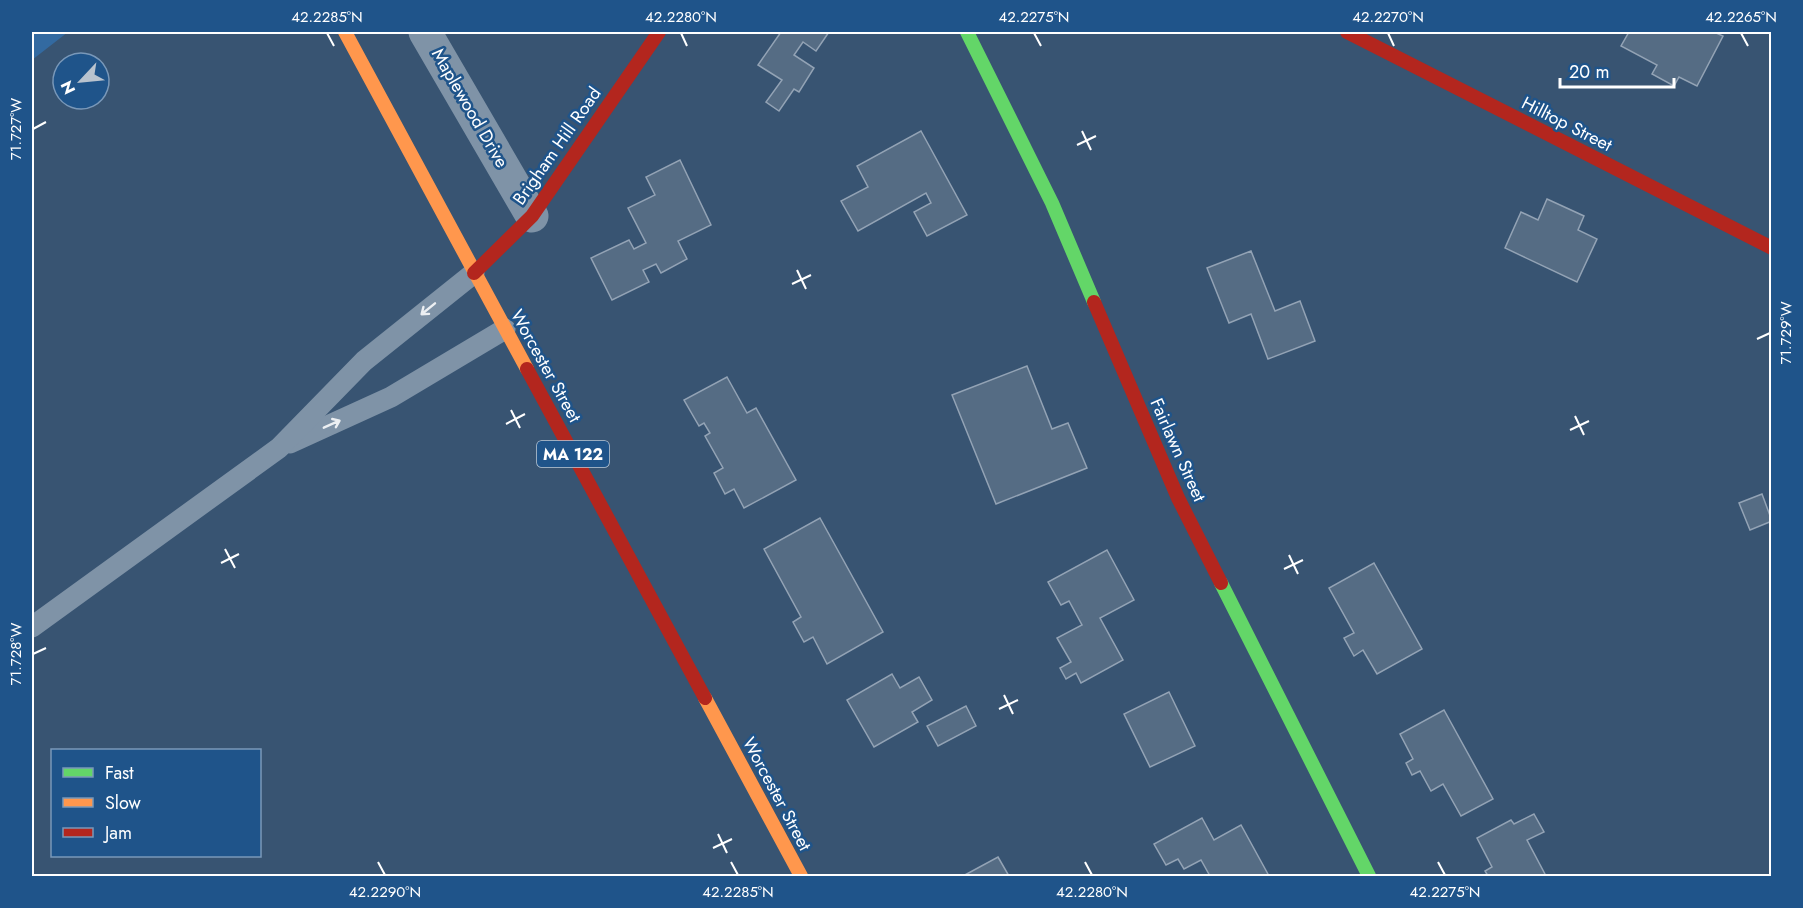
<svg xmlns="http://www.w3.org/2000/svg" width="1803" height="908" font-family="Jost,sans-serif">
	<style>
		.green { fill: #336aa1 }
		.building { fill: #556c84; stroke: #93a3b5; stroke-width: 1.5 }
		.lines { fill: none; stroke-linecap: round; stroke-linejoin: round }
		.lane { stroke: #7f93a7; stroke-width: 21 }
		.street { stroke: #7f93a7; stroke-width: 33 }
		.fast { stroke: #63d668; stroke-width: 14 }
		.slow { stroke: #ff974d; stroke-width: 14 }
		.jam { stroke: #b3261e; stroke-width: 14 }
		.oneway { stroke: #eceff2 }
		.ticks { fill: none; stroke: #fff; stroke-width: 2 }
		.labels { text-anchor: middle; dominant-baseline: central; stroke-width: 5; stroke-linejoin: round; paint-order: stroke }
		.shield { fill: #1f548a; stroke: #bcccdc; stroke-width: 1.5 }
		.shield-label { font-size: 16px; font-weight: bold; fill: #fff }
		.street-label { font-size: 18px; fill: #fff; stroke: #1f548a }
		.neatline { fill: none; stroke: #fff; stroke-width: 2 }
		.ticks-label { font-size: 15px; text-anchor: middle; fill: #fff }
	</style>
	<rect width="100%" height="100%" fill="#385472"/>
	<path class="green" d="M 32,32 L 68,32 L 32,60 Z"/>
	<g class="building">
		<path d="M 781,32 L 829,32 L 816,51 L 803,42 L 794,55 L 814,68 L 799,92 L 794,89 L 779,111 L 766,102 L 782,80 L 758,65 Z"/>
		<path d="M 1629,32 L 1714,32 L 1723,36 L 1697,86 L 1679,77 L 1674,86 L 1652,74 L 1657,65 L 1621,46 Z"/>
		<path d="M 921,131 L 967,215 L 927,236 L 914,212 L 931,203 L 926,193 L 858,231 L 841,201 L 868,187 L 857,166 Z"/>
		<path d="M 680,160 L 711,225 L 678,241 L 687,259 L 661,273 L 656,264 L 643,270 L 649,282 L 612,300 L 591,258 L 629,240 L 634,249 L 646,243 L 628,208 L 655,195 L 646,177 Z"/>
		<path d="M 1547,199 L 1584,216 L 1578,230 L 1597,239 L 1577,282 L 1505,248 L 1521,212 L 1538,220 Z"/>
		<path d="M 1251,251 L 1275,311 L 1300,301 L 1315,341 L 1268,359 L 1251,314 L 1229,323 L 1207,268 Z"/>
		<path d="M 1027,366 L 1052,429 L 1068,423 L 1087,468 L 996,504 L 952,395 Z"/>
		<path d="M 727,377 L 747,413 L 756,408 L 796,480 L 744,508 L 734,489 L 725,494 L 714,473 L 723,468 L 705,436 L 710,433 L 704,423 L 699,426 L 684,400 Z"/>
		<path d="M 1762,494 L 1772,521 L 1750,530 L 1739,503 Z"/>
		<path d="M 820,518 L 883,632 L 827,664 L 813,637 L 804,642 L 793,622 L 801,617 L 764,549 Z"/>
		<path d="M 1107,550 L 1134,600 L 1100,618 L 1123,660 L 1081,683 L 1076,673 L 1066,679 L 1060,668 L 1071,662 L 1057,638 L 1082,625 L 1069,601 L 1061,605 L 1048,582 Z"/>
		<path d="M 1374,563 L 1422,649 L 1377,674 L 1363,650 L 1354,656 L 1344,638 L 1354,633 L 1329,588 Z"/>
		<path d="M 892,674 L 900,688 L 919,677 L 932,700 L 912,712 L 918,722 L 874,747 L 847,700 Z"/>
		<path d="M 1169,692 L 1195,746 L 1150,767 L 1124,714 Z"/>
		<path d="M 966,706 L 976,726 L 938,746 L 927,726 Z"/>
		<path d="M 1444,710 L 1493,799 L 1461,816 L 1443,784 L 1431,791 L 1420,771 L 1412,775 L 1406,763 L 1413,759 L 1400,734 Z"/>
		<path d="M 1534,814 L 1544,832 L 1527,840 L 1546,876 L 1488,876 L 1485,871 L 1492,867 L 1477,838 L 1511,820 L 1514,824 Z"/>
		<path d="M 1202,818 L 1214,840 L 1241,825 L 1269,876 L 1210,876 L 1201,860 L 1184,869 L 1178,859 L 1166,865 L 1154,844 Z"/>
		<path d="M 998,857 L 1009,876 L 963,876 Z"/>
	</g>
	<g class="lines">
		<g class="lane">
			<path d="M 290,443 L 391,397 L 505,329"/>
			<path d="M 32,627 L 279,448 L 364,361 L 474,273"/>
		</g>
		<path class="street" d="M 425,32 L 532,216"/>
		<g class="fast">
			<path d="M 967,32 L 1052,203 L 1094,302"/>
			<path d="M 1221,583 L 1369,876"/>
		</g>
		<g class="slow">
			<path d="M 345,32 L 527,369"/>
			<path d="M 705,698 L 801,876"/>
		</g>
		<g class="jam">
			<path d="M 1347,32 L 1772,248"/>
			<path d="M 474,273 L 532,216 L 659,32"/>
			<path d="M 1094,302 L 1178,498 L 1221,583"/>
			<path d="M 527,369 L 705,698"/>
		</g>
	</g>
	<defs><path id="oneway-shaft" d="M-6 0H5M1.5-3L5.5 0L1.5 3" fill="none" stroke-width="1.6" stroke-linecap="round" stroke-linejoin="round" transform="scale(1.5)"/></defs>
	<g class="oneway">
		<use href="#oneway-shaft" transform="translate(428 309) rotate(141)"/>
		<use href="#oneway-shaft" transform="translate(332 424) rotate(-24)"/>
	</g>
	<path class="ticks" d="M 327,33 L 334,46M 681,33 L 687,46M 1034,33 L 1041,46M 1388,33 L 1394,46M 1741,33 L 1748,46M 33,129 L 46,122M 1082,131 L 1091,150M 1077,145 L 1096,136M 797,270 L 806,289M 792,284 L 811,275M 1757,339 L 1770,333M 511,410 L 520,428M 1575,416 L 1584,435M 506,424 L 525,414M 1570,430 L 1589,421M 225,549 L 235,568M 1289,555 L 1298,574M 221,563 L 239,554M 1284,569 L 1303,560M 33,654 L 46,648M 1004,695 L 1013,714M 999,709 L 1018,700M 718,834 L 727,853M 713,848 L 732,839M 378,862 L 385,875M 731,862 L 738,875M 1085,862 L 1092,875M 1438,862 L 1445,875"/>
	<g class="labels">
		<rect class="shield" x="537" y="441" width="72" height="26" rx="4.5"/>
		<g class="shield-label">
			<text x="573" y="454">MA 122</text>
		</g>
		<g class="street-label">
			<text transform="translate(470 108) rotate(60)">Maplewood Drive</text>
			<text transform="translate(1567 124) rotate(27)">Hilltop Street</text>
			<text transform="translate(557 146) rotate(-55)">Brigham Hill Road</text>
			<text transform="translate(546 366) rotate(61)">Worcester Street</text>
			<text transform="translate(1178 450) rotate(66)">Fairlawn Street</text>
			<text transform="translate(777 794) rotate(62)">Worcester Street</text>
		</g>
	</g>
	<rect width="1803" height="908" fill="none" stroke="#1f548a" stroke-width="66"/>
	<rect x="51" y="749" width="210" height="108" fill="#1f548a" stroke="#7998b9" stroke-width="1.5"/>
	<rect x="63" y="768" width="30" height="9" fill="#63d668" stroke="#7998b9" stroke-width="1.5"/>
	<text x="105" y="779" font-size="18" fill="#ffffff">Fast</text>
	<rect x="63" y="798" width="30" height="9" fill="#ff974d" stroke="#7998b9" stroke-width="1.5"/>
	<text x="105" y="809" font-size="18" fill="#ffffff">Slow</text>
	<rect x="63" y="828" width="30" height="9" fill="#b3261e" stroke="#7998b9" stroke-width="1.5"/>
	<text x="105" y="839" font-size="18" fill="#ffffff">Jam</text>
	<g transform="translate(81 81) rotate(244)"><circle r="28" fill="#1f548a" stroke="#7998b9" stroke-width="1.5"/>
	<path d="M0-4.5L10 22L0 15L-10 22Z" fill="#b9c3ce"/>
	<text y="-9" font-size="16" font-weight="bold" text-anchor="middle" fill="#ffffff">N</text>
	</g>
	<path d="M1560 78v9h114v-9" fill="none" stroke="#ffffff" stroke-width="3"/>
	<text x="1569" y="78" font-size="18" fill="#ffffff" stroke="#1f548a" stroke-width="4.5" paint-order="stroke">20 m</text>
	<rect x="33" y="33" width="1737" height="842" class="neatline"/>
	<g class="ticks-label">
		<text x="327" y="22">42.2285°N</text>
		<text x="681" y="22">42.2280°N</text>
		<text x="1034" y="22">42.2275°N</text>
		<text x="1388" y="22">42.2270°N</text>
		<text x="1741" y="22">42.2265°N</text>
		<text transform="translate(16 129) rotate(-90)" y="5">71.727°W</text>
		<text transform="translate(1786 333) rotate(-90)" y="5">71.729°W</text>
		<text transform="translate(16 654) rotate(-90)" y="5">71.728°W</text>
		<text x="385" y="897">42.2290°N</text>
		<text x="738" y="897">42.2285°N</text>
		<text x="1092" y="897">42.2280°N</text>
		<text x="1445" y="897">42.2275°N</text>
	</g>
</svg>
